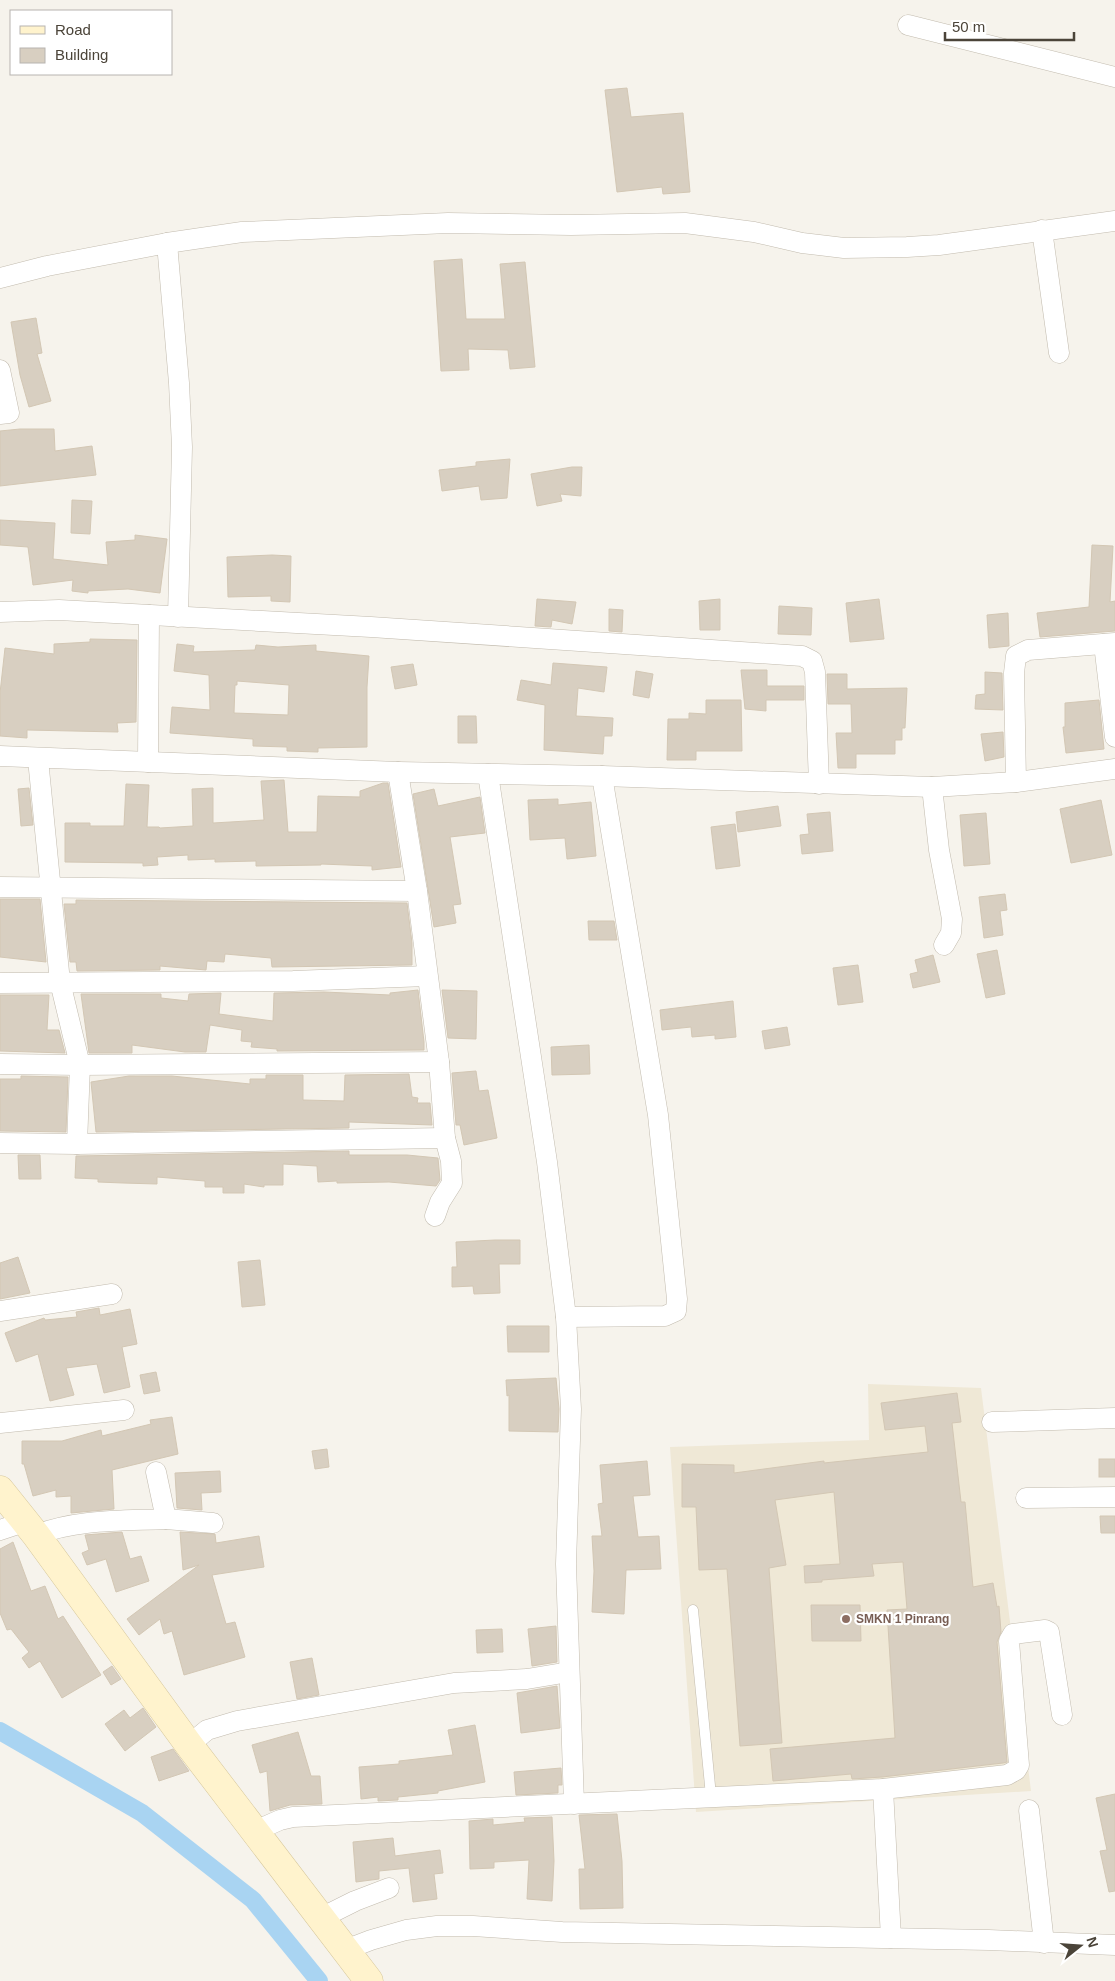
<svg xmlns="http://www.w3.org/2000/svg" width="1115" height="1981" font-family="Arial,sans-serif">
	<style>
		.education { fill: #efe8d6 }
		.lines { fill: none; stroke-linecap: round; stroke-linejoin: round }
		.canal { stroke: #a9d4f2; stroke-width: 18 }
		.building { fill: #d8cfc1; stroke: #d3c7b4; fill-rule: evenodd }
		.lane-casing { stroke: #c2bbae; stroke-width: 11 }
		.street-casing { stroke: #c2bbae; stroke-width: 21 }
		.secondary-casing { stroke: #d6c79b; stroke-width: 29 }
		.lane { stroke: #fff; stroke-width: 10 }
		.street { stroke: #fff; stroke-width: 20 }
		.secondary { stroke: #fff3cd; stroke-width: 28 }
		.education-dot { fill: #8d6e63; stroke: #fff; stroke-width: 2 }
		.labels { text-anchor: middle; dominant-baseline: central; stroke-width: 4.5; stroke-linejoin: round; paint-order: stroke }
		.education-label { font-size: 12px; font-weight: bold; fill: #785e54; stroke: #fff; text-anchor: start }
	</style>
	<rect width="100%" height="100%" fill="#f6f3ec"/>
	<path class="education" d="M 868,1384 L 981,1388 L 1031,1791 L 696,1812 L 670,1447 L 869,1440 Z"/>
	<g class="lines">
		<path class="canal" d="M 0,1731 L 142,1813 L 253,1900 L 319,1981"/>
	</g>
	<g class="building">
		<path d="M 627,88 L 631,117 L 683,113 L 690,192 L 663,194 L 662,187 L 617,192 L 605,90 Z"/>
		<path d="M 462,259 L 466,319 L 505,319 L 500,264 L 525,262 L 535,367 L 510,369 L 508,350 L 468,349 L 469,370 L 441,371 L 434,261 Z"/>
		<path d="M 36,318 L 42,353 L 37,354 L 51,401 L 29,407 L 20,375 L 11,322 Z"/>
		<path d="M 20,429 L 54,429 L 55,451 L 92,446 L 96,475 L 0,486 L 0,431 Z"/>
		<path d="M 510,459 L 507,498 L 481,500 L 479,486 L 442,491 L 439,470 L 476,466 L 476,462 Z"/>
		<path d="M 572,467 L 582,467 L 581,496 L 560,494 L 562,501 L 537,506 L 531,474 Z"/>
		<path d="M 72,500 L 92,501 L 90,534 L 71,533 Z"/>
		<path d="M 0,520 L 55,523 L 53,559 L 108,565 L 106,542 L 135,540 L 135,535 L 167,539 L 160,593 L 128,589 L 88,591 L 88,593 L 72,591 L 73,580 L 33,585 L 28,547 L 0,545 Z"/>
		<path d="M 1092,545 L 1113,546 L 1110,602 L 1115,601 L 1115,631 L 1040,637 L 1037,613 L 1089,607 Z"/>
		<path d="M 272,555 L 291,556 L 290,602 L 271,601 L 271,596 L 228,597 L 227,557 Z"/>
		<path d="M 537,599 L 576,602 L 572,624 L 552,620 L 551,627 L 535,626 Z"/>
		<path d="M 720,599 L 720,630 L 700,630 L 699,601 Z"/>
		<path d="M 879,599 L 884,639 L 850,642 L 846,603 Z"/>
		<path d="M 779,606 L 812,608 L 811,635 L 778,634 Z"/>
		<path d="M 609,609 L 623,610 L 622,632 L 609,631 Z"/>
		<path d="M 1008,613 L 1009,646 L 989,648 L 987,615 Z"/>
		<path d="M 90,639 L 137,640 L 136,722 L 117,723 L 118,732 L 27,730 L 27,738 L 0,736 L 0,693 L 5,648 L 54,654 L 54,644 L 90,642 Z"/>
		<path d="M 177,644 L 194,646 L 193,652 L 255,650 L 256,645 L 278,647 L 316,645 L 316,651 L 369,656 L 367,687 L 367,747 L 318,748 L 318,752 L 287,751 L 287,747 L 253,746 L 253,739 L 170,733 L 172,707 L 210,710 L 209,675 L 174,671 ZM 237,681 L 289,685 L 288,715 L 234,713 L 235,685 L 237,685 Z"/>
		<path d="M 553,663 L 607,667 L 604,692 L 578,688 L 576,716 L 613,718 L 612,736 L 604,736 L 603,754 L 544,750 L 545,705 L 517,700 L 521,680 L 551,685 Z"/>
		<path d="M 413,664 L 417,685 L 395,689 L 391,667 Z"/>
		<path d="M 741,670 L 767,670 L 767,686 L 804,686 L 804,700 L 766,700 L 766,711 L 745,709 Z"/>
		<path d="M 636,671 L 653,674 L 649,698 L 633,695 Z"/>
		<path d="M 985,672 L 1002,673 L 1003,710 L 975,709 L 976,695 L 985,694 Z"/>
		<path d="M 827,674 L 847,674 L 847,689 L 907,688 L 905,728 L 902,728 L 902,740 L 895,740 L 895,754 L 856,754 L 856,768 L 838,768 L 836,733 L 852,733 L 851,704 L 828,704 Z"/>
		<path d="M 706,700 L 741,700 L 742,751 L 696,751 L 696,760 L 667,760 L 668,719 L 689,719 L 689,713 L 706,714 Z"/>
		<path d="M 1099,700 L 1104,749 L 1066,753 L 1063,727 L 1065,727 L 1065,703 Z"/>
		<path d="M 458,716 L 476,716 L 477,743 L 458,743 Z"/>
		<path d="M 1003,732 L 1004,757 L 985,761 L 981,734 Z"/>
		<path d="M 284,780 L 288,832 L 317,832 L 318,796 L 360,797 L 360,791 L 383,783 L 388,783 L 401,867 L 372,870 L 372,866 L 321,864 L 321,865 L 256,866 L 256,861 L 215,862 L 215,859 L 188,860 L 188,855 L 157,857 L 158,865 L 143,866 L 143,863 L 65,862 L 65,823 L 90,823 L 90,826 L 124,826 L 126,784 L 149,785 L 147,827 L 159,827 L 160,828 L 193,826 L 192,789 L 213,788 L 213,823 L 264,820 L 261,781 Z"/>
		<path d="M 29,788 L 33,825 L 21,826 L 18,789 Z"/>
		<path d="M 434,789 L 438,806 L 480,797 L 485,833 L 450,837 L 461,904 L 453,905 L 456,923 L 434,927 L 413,794 Z"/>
		<path d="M 558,799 L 558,805 L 591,802 L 596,856 L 567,859 L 565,838 L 530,840 L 528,800 Z"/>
		<path d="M 1101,800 L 1112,855 L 1071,863 L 1060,809 Z"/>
		<path d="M 778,806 L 781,826 L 738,832 L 736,812 Z"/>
		<path d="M 830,812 L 833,851 L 802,854 L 800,835 L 809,834 L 807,814 Z"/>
		<path d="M 986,813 L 990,864 L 964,866 L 960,815 Z"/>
		<path d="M 735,824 L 740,866 L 716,869 L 711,827 Z"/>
		<path d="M 1005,894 L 1007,910 L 1000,911 L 1003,935 L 984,938 L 979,897 Z"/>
		<path d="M 0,899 L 40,899 L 46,962 L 0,957 Z"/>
		<path d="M 76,900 L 407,903 L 412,943 L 412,965 L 272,967 L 271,958 L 225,954 L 224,962 L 207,961 L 206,970 L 160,966 L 160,970 L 77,971 L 76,962 L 70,962 L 64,904 L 76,904 Z"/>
		<path d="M 588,921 L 614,921 L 617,940 L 589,940 Z"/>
		<path d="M 997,950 L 1005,994 L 986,998 L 977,954 Z"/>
		<path d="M 933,955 L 940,982 L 913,988 L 910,974 L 918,972 L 915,960 Z"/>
		<path d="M 858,965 L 863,1002 L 838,1005 L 833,968 Z"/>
		<path d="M 418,990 L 424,1042 L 424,1050 L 277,1051 L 277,1049 L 251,1047 L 252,1042 L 241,1041 L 242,1030 L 210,1025 L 206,1052 L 185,1052 L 132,1045 L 132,1053 L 89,1053 L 81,994 L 161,994 L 161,998 L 188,1001 L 189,994 L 221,993 L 219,1014 L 273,1021 L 274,993 L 324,992 L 390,995 L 390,993 Z"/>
		<path d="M 442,990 L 477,991 L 476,1039 L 448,1038 Z"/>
		<path d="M 0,995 L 49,995 L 47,1030 L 59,1030 L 65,1053 L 0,1051 Z"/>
		<path d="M 733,1001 L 736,1037 L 715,1039 L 715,1035 L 692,1037 L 691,1027 L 662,1030 L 660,1010 Z"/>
		<path d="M 787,1027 L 790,1045 L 765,1049 L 762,1031 Z"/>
		<path d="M 589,1045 L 590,1074 L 552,1075 L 551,1047 Z"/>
		<path d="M 476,1071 L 479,1091 L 488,1090 L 497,1138 L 464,1145 L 460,1125 L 456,1125 L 452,1073 Z"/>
		<path d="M 409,1074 L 412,1097 L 418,1098 L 417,1103 L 430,1103 L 432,1125 L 349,1122 L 349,1128 L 96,1132 L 91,1082 L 129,1076 L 172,1076 L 250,1084 L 250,1079 L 266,1079 L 266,1075 L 303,1075 L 303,1100 L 344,1101 L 345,1075 Z"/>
		<path d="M 21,1076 L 68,1077 L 66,1132 L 0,1131 L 0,1079 L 21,1079 Z"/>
		<path d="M 349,1151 L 349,1155 L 407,1155 L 438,1158 L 440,1180 L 436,1186 L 389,1182 L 337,1183 L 337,1181 L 318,1182 L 317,1166 L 283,1164 L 283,1185 L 264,1185 L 264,1187 L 244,1184 L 244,1193 L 223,1193 L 223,1187 L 205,1187 L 205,1181 L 157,1177 L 157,1184 L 123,1183 L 98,1182 L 98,1179 L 75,1178 L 76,1156 Z"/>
		<path d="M 18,1155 L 40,1155 L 41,1179 L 19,1179 Z"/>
		<path d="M 495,1240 L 520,1240 L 520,1264 L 499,1264 L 500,1293 L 474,1294 L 473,1286 L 452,1287 L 452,1267 L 457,1267 L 456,1242 Z"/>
		<path d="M 18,1257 L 30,1293 L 0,1299 L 0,1263 Z"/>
		<path d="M 260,1260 L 265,1305 L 242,1307 L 238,1262 Z"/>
		<path d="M 99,1308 L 100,1315 L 130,1309 L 137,1344 L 122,1347 L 130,1387 L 104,1393 L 97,1364 L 66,1368 L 74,1395 L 50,1401 L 38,1354 L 16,1362 L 5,1333 L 44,1318 L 45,1320 L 77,1317 L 76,1312 Z"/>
		<path d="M 507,1326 L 549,1326 L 549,1352 L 508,1352 Z"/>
		<path d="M 156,1372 L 160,1391 L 144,1394 L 140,1375 Z"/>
		<path d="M 556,1378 L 559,1409 L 558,1432 L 509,1431 L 509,1395 L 507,1396 L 506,1380 Z"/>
		<path d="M 957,1393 L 961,1422 L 952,1423 L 961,1502 L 965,1502 L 973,1587 L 993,1583 L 997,1607 L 999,1606 L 1001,1632 L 997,1642 L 1007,1762 L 1003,1763 L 882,1777 L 852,1779 L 851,1774 L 773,1781 L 770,1749 L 895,1738 L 887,1610 L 907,1609 L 903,1562 L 872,1564 L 874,1576 L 822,1580 L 822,1582 L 805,1583 L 804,1566 L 840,1564 L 834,1492 L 775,1500 L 786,1565 L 769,1568 L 782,1743 L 740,1746 L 727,1569 L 699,1570 L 696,1507 L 682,1507 L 682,1464 L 734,1465 L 734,1473 L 824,1461 L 824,1463 L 928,1452 L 925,1426 L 885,1430 L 881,1403 Z"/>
		<path d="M 172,1417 L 178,1454 L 112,1470 L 114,1509 L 71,1513 L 71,1496 L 56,1497 L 56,1490 L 33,1496 L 24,1464 L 22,1464 L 22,1441 L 62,1441 L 101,1430 L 102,1436 L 151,1424 L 150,1420 Z"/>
		<path d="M 327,1449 L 329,1467 L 315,1469 L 312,1451 Z"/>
		<rect x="1099" y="1459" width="16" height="18"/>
		<path d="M 647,1461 L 650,1495 L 633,1496 L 638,1537 L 659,1536 L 661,1569 L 626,1570 L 624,1614 L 592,1612 L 594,1571 L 592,1536 L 602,1536 L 598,1504 L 603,1503 L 600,1465 Z"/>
		<path d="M 220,1471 L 221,1492 L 201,1493 L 202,1510 L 177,1508 L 175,1473 Z"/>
		<path d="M 1100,1516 L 1115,1516 L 1115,1533 L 1101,1533 Z"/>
		<path d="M 122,1532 L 130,1559 L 141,1556 L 149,1581 L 116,1592 L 106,1559 L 87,1565 L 82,1553 L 89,1550 L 85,1535 Z"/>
		<path d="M 180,1532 L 215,1534 L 216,1543 L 259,1536 L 264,1567 L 212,1575 L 226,1624 L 235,1622 L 245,1657 L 184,1675 L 172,1631 L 164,1634 L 160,1619 L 139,1635 L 127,1619 L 199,1565 L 183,1570 Z"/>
		<path d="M 13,1542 L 31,1591 L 45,1586 L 58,1619 L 63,1616 L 101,1675 L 62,1698 L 40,1661 L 29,1668 L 22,1658 L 29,1652 L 11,1629 L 7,1630 L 0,1613 L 0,1549 Z"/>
		<path d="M 811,1605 L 860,1605 L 861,1641 L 812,1641 Z"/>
		<path d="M 556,1626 L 557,1662 L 532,1666 L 528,1629 Z"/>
		<path d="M 502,1629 L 503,1652 L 477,1653 L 476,1630 Z"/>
		<path d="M 312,1658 L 319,1695 L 297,1699 L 290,1662 Z"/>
		<path d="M 112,1666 L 121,1679 L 111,1685 L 103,1672 Z"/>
		<path d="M 557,1686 L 560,1728 L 521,1733 L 517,1693 Z"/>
		<path d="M 143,1708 L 156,1727 L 125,1751 L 105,1724 L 124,1710 L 130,1718 Z"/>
		<path d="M 475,1725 L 485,1782 L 438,1791 L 438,1793 L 398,1797 L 398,1800 L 378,1801 L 378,1797 L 361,1799 L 359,1767 L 399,1764 L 399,1761 L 453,1755 L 448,1730 Z"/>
		<path d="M 298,1732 L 311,1776 L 320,1776 L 322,1804 L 290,1805 L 270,1811 L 267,1771 L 260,1773 L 252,1745 Z"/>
		<path d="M 173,1749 L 189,1771 L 159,1781 L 151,1757 Z"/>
		<path d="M 561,1768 L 562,1785 L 558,1785 L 558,1793 L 516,1795 L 514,1772 Z"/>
		<path d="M 1115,1794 L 1115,1891 L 1109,1892 L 1100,1851 L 1107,1850 L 1096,1798 Z"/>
		<path d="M 617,1814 L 622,1861 L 623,1908 L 580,1909 L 579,1869 L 585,1869 L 579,1815 Z"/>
		<path d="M 552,1817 L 554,1861 L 552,1901 L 527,1899 L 529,1860 L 494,1862 L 494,1868 L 470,1869 L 469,1821 L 493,1819 L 493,1825 L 525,1822 L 524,1818 Z"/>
		<path d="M 393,1838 L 395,1856 L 440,1850 L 443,1873 L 434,1874 L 437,1899 L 413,1902 L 409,1868 L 379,1871 L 379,1879 L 356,1882 L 353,1842 Z"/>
	</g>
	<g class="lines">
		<g class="lane-casing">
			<path id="lane" d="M 693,1610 L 711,1796"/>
		</g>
		<g class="street-casing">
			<g id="street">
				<path d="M 908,25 L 1115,77"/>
				<path d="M 1042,230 L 1059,353"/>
				<path d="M 167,243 L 179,383 L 182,447 L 178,617"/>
				<path d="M 0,278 L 47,266 L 167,243 L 242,232 L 448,223 L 571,225 L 685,223 L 754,232 L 802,243 L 844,248 L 907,247 L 939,245 L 1115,221"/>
				<path d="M 0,370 L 9,413 L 0,414"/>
				<path d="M 0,612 L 59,610 L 371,627 L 802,656 L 812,661 L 815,672 L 819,784"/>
				<path d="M 1104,644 L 1115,737"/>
				<path d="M 0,756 L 398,772 L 602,776 L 932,787 L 1016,782 L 1115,769"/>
				<path d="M 38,759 L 60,982 L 80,1065 L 77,1144"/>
				<path d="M 148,762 L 149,615"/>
				<path d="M 398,772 L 417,891 L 439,1062 L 445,1138 L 451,1161 L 452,1183 L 440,1202 L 435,1216"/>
				<path d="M 488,774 L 547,1162 L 566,1317 L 571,1409 L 566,1564 L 574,1804"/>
				<path d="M 1016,782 L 1014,673 L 1016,656 L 1028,650 L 1115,643"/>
				<path d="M 932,787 L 939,850 L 952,919 L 951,933 L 944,945"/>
				<path d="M 0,887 L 417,891"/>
				<path d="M 0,983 L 293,981 L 427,976"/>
				<path d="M 0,1064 L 80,1065 L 439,1062"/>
				<path d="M 0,1143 L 77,1144 L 445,1138"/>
				<path d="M 0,1311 L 112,1294"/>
				<path d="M 566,1317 L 665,1316 L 676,1311 L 677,1299 L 658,1115 L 602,776"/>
				<path d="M 992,1422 L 1115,1418"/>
				<path d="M 0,1423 L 124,1410"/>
				<path d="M 1026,1498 L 1115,1497"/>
				<path d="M 166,1519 L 213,1523"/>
				<path d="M 0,1530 L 24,1522"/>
				<path d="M 36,1535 C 77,1519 123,1521 166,1519 L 156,1472"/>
				<path d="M 189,1745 L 207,1730 L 237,1721 L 454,1683 L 527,1679 L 569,1672"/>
				<path d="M 883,1789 L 891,1938"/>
				<path d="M 1029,1810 L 1044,1943"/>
				<path d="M 255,1831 L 280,1820 L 293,1817 L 883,1789 L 1007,1775 L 1016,1770 L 1019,1765 L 1009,1641 L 1013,1634 L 1045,1630 L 1049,1632 L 1062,1715"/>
				<path d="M 321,1918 L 355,1901 L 389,1888"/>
				<path d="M 345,1950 L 371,1940 L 406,1930 L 437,1926 L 473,1926 L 562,1932 L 989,1940 L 1115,1945"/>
			</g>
		</g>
		<g class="secondary-casing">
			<path id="secondary" d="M 0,1490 L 36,1535 L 189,1745 L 369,1981"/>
		</g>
		<use href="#lane" class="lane"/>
		<use href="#street" class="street"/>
		<use href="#secondary" class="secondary"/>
	</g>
	<circle class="education-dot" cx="846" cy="1619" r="5"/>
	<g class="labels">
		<g class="education-label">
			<text x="856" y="1619">SMKN 1 Pinrang</text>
		</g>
	</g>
	<rect x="10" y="10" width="162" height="65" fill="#ffffff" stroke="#b7b4b0"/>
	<rect x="20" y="26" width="25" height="8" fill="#fff3cd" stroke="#b7b4b0"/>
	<text x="55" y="35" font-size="15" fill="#4b4439">Road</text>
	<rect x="20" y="48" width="25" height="15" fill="#d8cfc1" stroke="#b7b4b0"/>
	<text x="55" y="60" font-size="15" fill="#4b4439">Building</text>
	<g transform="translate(1080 1946) rotate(73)" stroke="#ffffff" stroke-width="4" paint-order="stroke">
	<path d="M0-4L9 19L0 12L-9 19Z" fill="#4b4439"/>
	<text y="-8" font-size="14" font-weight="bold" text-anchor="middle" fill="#4b4439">N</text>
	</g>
	<path d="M945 32v8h129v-8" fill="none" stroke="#4b4439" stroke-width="2.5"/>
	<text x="952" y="32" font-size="15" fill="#4b4439" stroke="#ffffff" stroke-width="4" paint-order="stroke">50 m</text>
</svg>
